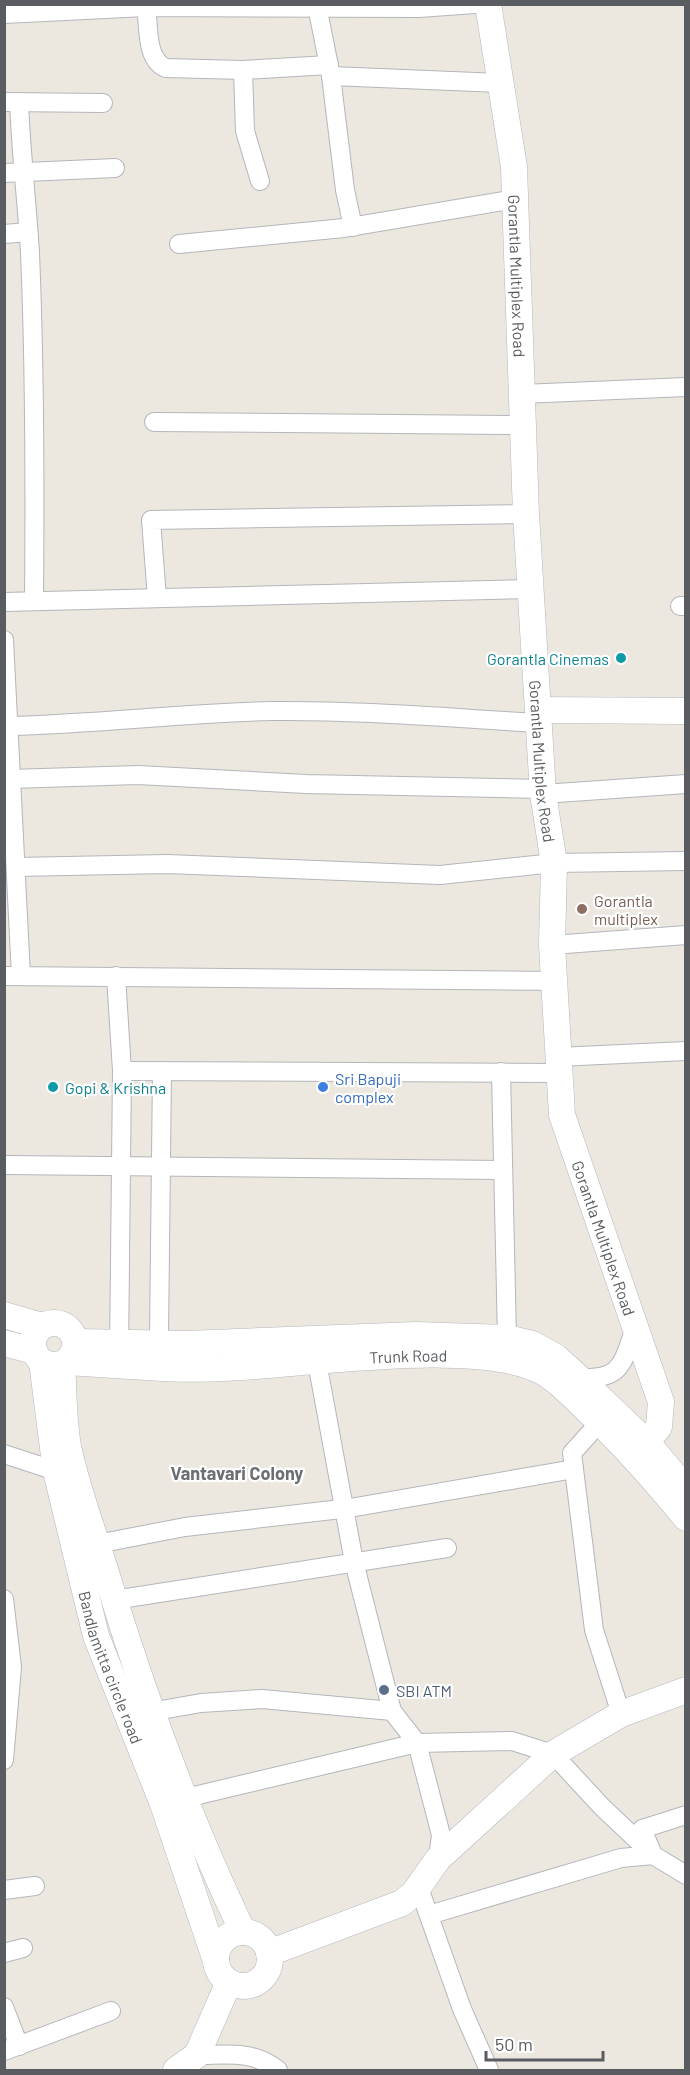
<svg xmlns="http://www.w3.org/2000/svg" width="690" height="2075" font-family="Barlow,sans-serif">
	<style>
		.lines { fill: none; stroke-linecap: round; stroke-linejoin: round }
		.street-casing { stroke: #b3b6bb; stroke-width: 20 }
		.secondary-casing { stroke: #b4b7bd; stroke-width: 27 }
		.street { stroke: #fff; stroke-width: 18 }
		.secondary { stroke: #fff; stroke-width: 26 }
		.culture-dot { fill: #0f9aa8; stroke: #fff; stroke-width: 2 }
		.education-dot { fill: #8d6e63; stroke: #fff; stroke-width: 2 }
		.shop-dot { fill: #3f7fe0; stroke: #fff; stroke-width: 2 }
		.service-dot { fill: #5c6f8a; stroke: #fff; stroke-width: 2 }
		.labels { text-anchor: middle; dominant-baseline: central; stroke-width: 4.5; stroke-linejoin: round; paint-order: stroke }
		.street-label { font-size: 16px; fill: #595d61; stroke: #fff }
		.culture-label { font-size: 16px; fill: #0d838f; stroke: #fff; text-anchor: end }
		.education-label { font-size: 16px; fill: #785e54; stroke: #fff; text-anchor: start }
		.shop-label { font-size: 16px; fill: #366cbe; stroke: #fff; text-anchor: start }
		.service-label { font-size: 16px; fill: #4e5e75; stroke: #fff; text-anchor: start }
		.neighbourhood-label { font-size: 18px; font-weight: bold; fill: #6a6f73; stroke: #fff }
	</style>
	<rect width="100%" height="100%" fill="#ece8e0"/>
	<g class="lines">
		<g class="street-casing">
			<g id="street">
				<path d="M 146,4 C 149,24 145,60 166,68 L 243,70 L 329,65"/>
				<path d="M 317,6 L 331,76 L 345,190 L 353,227"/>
				<path d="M 4,14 L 146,7 L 419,8 L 475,4"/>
				<path d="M 243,70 L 245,131 L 260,181"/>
				<path d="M 331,76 L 500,83"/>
				<path d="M 4,102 L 103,103"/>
				<path d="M 19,102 C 21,153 27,203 30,253 C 35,369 35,485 34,601"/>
				<path d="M 4,173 L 115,168"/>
				<path d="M 4,234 L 28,232"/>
				<path d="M 179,244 L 344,228 L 515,199"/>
				<path d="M 522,394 L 686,387"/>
				<path d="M 154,422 L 523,425"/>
				<path d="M 157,598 L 151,520 L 526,514"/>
				<path d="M 4,602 L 531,589"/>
				<path d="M 680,606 L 686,606"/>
				<path d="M 4,640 L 21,976"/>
				<path d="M 9,726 C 97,724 184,713 272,711 C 361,710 450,718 539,723"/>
				<path d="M 10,779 L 138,775 L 306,784 L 543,789"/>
				<path d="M 543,794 L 686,784"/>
				<path d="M 16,867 L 167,864 L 440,875 L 554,863 L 686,861"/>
				<path d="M 552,945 L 686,935"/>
				<path d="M 4,976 L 554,981"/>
				<path d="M 116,976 L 122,1071 L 119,1355"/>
				<path d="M 558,1057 L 686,1051"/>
				<path d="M 122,1071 L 559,1073"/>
				<path d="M 501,1072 L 507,1338"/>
				<path d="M 4,1165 L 502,1170"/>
				<path d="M 159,1336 L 162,1071"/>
				<path d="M 317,1362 L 354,1562 L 392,1711"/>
				<path d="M 579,1378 C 624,1380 622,1362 636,1326"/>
				<path d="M 600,1422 L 572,1453 L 594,1630 L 621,1714"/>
				<path d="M 4,1454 L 56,1471 L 66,1470"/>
				<path d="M 97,1544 L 185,1527 L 350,1508 L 574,1469"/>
				<path d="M 4,1599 L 12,1667 L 4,1760"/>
				<path d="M 114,1600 L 447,1548"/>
				<path d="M 150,1712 L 201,1703 L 262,1699 L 392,1711 L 417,1743 L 441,1835 L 438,1859"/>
				<path d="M 173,1801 L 417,1743 L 512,1741 L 553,1754 L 602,1807 L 653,1855"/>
				<path d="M 651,1850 L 642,1829 L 686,1815"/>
				<path d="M 418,1885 L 462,2009 L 489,2070"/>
				<path d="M 4,1890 L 35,1886"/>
				<path d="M 429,1915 L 621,1858 L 653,1855 L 686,1875"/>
				<path d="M 4,1953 L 23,1948"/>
				<path d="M 4,2007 L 19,2046"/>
				<path d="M 4,2051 L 111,2011"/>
				<path d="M 197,2055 C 228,2055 252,2050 278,2070"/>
			</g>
		</g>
		<g class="secondary-casing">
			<g id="secondary">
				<path id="s1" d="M 488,4 L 514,167 L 526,514 L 543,794 L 554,863 L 552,945 L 562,1115 L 661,1402 L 659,1427 L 634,1457"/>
				<path d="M 538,710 L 686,711"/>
				<path d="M 4,1315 L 42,1326"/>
				<circle cx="54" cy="1344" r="21"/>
				<path d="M 76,1342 L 187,1344 L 416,1335 L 507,1338 L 532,1344 L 556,1357 L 579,1378 L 648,1444 L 686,1489"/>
				<path d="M 4,1343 L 34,1351"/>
				<path id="s2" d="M 42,1362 L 56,1471 L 96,1636 L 163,1804 L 216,1961"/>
				<path id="s3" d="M 67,1362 C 120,1365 173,1371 226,1368 C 303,1365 478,1337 543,1372 C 558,1380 571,1395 584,1407 C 621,1442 654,1479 686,1518"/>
				<path d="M 62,1364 C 64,1391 63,1419 68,1446 C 77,1490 94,1533 107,1576 C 144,1698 188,1817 243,1932"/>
				<circle cx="243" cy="1959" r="27"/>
				<path d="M 269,1953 L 402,1903 L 414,1893 L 438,1859 L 553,1754 L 621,1714 L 686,1690"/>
				<path d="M 176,2070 L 197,2055 L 229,1982"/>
			</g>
		</g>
		<use href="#street" class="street"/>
		<use href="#secondary" class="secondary"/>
	</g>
	<g class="culture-dot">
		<circle cx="621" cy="658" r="6"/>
		<circle cx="53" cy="1087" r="6"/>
	</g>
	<circle class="education-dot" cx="582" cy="909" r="6"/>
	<circle class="shop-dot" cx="323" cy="1087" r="6"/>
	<circle class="service-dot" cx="384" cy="1690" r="6"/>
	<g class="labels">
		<g class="street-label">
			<text stroke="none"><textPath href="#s1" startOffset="274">Gorantla Multiplex Road</textPath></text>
			<text stroke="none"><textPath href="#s1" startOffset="760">Gorantla Multiplex Road</textPath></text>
			<text stroke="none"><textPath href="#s1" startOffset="1245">Gorantla Multiplex Road</textPath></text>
			<text stroke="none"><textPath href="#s3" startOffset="342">Trunk Road</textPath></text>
			<text stroke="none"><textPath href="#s2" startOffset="314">Bandlamitta circle road</textPath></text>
		</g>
		<g class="culture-label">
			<text x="609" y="658">Gorantla Cinemas</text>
			<text x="65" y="1087" text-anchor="start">Gopi &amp; Krishna</text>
		</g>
		<g class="education-label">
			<text x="594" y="900">Gorantla<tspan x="594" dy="18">multiplex</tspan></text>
		</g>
		<g class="shop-label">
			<text x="335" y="1078">Sri Bapuji<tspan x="335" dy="18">complex</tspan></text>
		</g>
		<g class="service-label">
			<text x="396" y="1690">SBI ATM</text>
		</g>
		<g class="neighbourhood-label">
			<text x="237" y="1473">Vantavari Colony</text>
		</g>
	</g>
	<rect width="690" height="2075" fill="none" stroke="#595d61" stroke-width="12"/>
	<path d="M486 2051v9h117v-9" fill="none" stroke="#595d61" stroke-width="3"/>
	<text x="495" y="2051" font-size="18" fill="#595d61" stroke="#ffffff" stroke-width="4.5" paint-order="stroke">50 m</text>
</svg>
